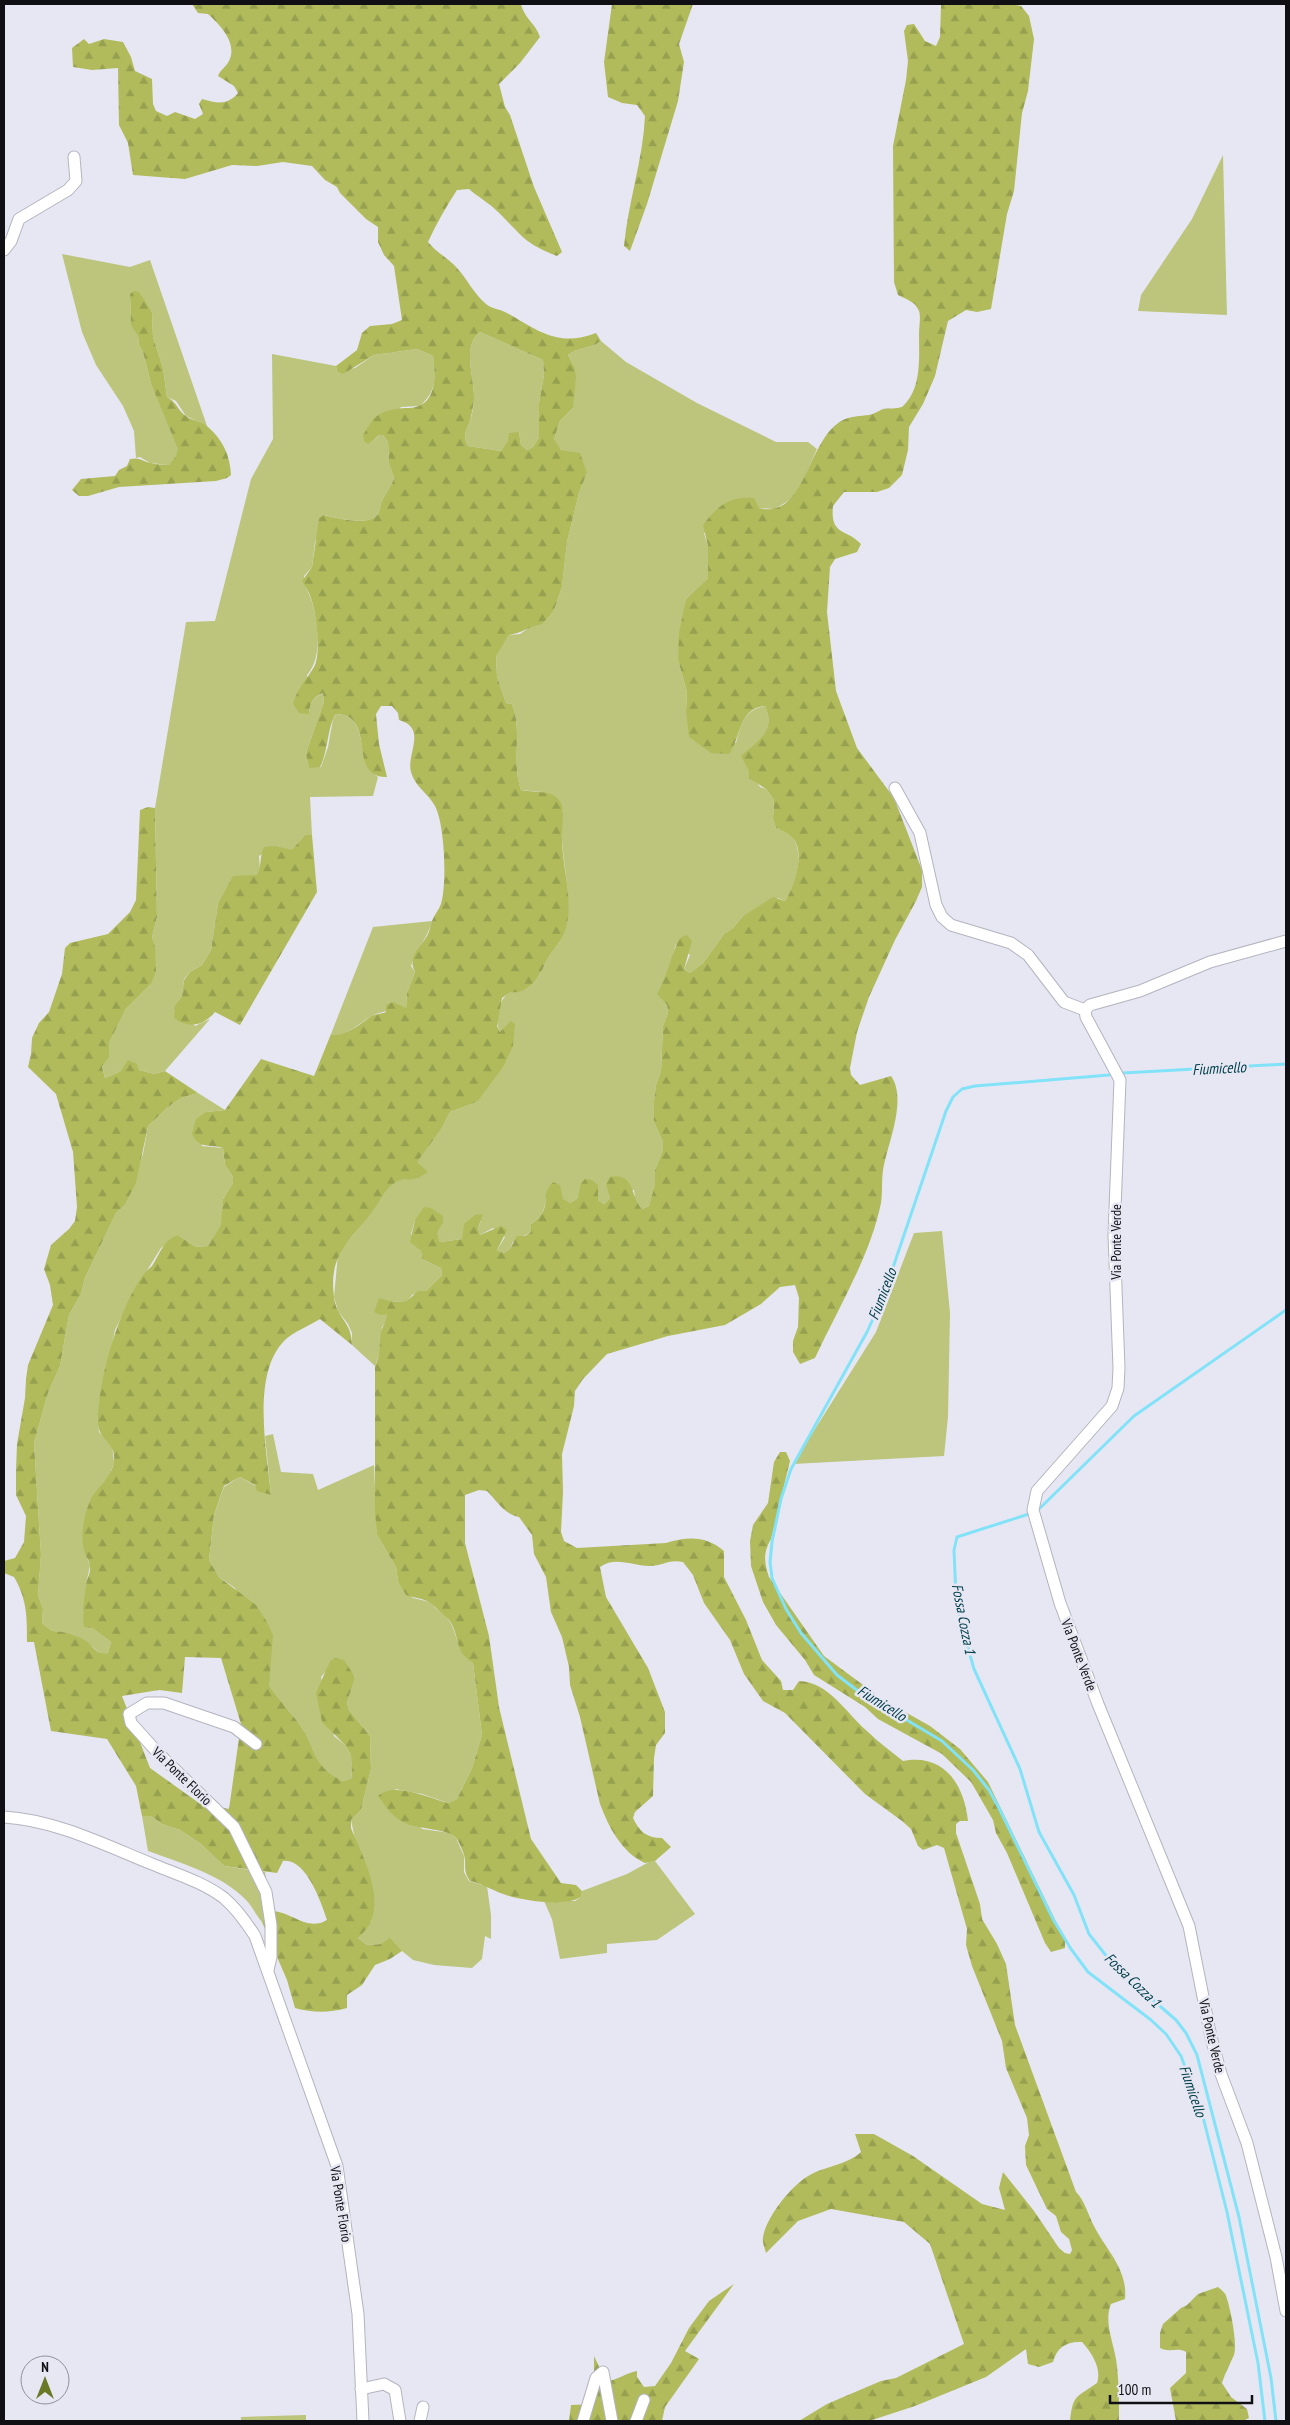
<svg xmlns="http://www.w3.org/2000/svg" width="1290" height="2425" font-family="'PT Sans Narrow',sans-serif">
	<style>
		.grass { fill: #bcc57b }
		.forest { fill: url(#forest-firs); fill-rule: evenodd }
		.park { fill: url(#park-crowns) }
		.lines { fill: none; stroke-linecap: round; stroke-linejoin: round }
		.stream { stroke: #82e2f8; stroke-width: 3 }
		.street-casing { stroke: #b3b4bf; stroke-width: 13 }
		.street { stroke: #fff; stroke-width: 11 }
		.labels { text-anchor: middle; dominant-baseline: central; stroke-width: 5; stroke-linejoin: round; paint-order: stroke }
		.street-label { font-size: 14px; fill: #101014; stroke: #e7e7f3 }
		.water-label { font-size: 15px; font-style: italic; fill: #01404b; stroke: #e7e7f3 }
	</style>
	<defs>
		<pattern id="forest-firs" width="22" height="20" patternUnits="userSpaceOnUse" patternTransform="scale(1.25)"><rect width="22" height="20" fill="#b1bb5c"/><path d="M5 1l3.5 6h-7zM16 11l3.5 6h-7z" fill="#97a04f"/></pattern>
		<pattern id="park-crowns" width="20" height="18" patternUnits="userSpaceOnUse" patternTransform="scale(1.25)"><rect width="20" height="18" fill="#bcc57b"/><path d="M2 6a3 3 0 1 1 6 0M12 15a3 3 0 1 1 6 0" fill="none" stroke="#a1a869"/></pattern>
	</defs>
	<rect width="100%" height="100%" fill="#e7e7f3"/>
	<g class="grass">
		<path d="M 1223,155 L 1227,315 L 1138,311 L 1141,295 L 1192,219 Z"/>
		<path d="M 62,254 L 130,267 L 150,260 L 207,426 L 186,416 L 176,401 L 167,397 L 163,368 L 153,337 L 152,312 L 141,297 L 130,300 L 131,320 L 138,336 L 139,345 L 143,352 L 151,384 L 179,449 L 177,456 L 169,465 L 150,463 L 140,457 L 136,458 L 134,431 L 123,406 L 96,365 L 82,332 Z"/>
		<path d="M 480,332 L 543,360 L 544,375 L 539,403 L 539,437 L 533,447 L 527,450 L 521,445 L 519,432 L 501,451 L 468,446 C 462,435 466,432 470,421 C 472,416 474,404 474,399 C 475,379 461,346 480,332 Z"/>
		<path d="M 601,341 L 626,362 L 697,403 L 776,442 L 808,442 L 817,449 L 800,488 L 791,499 L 775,509 L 759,508 L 704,533 L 708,546 L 708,578 L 686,599 L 678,660 L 687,692 L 686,711 L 736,743 C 741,724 744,710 765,706 C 776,731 760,740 742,756 L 760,787 L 766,789 L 774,800 L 773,819 L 776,828 C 781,829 786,831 790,834 C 806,850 796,885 785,901 L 778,898 L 743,916 L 733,928 L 724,934 L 703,963 L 690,973 L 684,969 L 690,955 L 676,944 L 665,981 L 658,994 L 667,1005 L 668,1013 L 663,1026 L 661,1071 L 656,1085 L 654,1100 L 654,1122 L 663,1142 L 663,1150 L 655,1170 L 656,1185 L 649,1206 L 642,1209 L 636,1204 L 634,1190 L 609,1191 L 610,1198 L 604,1204 L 598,1200 L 598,1186 L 580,1185 L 577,1199 L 570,1203 L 546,1195 C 545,1210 543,1215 531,1224 L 531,1232 L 513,1242 L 510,1249 L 504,1253 L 497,1250 L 505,1237 L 493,1228 L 480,1235 L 478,1228 L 481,1221 L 462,1239 L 440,1242 L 437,1236 L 438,1229 L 415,1220 L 411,1234 L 421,1251 L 422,1259 L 441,1268 L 442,1275 L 426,1291 L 412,1295 L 408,1301 L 393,1302 L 387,1314 L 387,1321 L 382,1327 L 381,1349 L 375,1366 L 352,1345 L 352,1333 L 348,1324 L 338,1311 L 334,1297 L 338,1254 L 376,1206 L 385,1189 L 398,1180 L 414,1179 L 419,1167 L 416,1162 L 442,1128 L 450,1112 L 477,1102 L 500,1032 C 493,1019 499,1000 510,991 C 527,995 539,979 545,964 C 549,953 559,946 563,935 C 574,904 564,872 562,840 C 561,830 562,820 563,810 L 542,792 L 521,790 C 511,763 523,731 512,704 L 506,703 L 497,676 L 496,655 L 509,635 L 520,634 L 554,610 L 562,587 L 567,542 L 579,493 L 587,473 L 557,446 L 554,439 L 560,421 L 573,408 L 574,366 L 568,355 C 578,347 591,349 601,341 Z"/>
		<path d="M 417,349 L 433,356 C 436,376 437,391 420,406 L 401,407 L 374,440 L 379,435 L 383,435 L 388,442 L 389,462 L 394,478 C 391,487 385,494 381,503 C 380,506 380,511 378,514 C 369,527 337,518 325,515 L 315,542 L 312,567 L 304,576 C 304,586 309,592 312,602 C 318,624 323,657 307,675 L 309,714 C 310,703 313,698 323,693 L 324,702 L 308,747 L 306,755 L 309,767 L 321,767 L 328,747 L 333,719 L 336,714 C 372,715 352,760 378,777 L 373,796 L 310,797 L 312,835 L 305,835 L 292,851 L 277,846 L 259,856 L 260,870 L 257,876 L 233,877 L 218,903 L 211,950 L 202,965 L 190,972 L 184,979 L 182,996 L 175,1005 L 195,1026 L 210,1019 L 165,1071 L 154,1074 L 139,1070 L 121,1071 L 105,1078 L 102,1065 L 109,1058 L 109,1043 L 126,1009 L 151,984 L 155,946 L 152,937 L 157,917 L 155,808 L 186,622 L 215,621 L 251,479 L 273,439 L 272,354 L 336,366 L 337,371 L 355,368 L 374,355 Z"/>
		<path d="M 432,921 C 428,938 416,949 411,966 L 415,972 L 407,993 L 406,1008 C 396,1010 380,1011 372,1016 C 360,1022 345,1039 331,1034 L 373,927 Z"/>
		<path d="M 198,1093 L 225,1110 L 206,1112 L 202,1146 L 223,1148 L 225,1165 L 233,1177 L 233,1183 L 223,1199 L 222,1225 L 208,1246 L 196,1247 L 178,1235 L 161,1248 L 136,1288 L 115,1330 L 109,1360 L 106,1365 L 98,1424 L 99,1432 L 112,1445 L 114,1462 L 110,1475 L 96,1491 L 84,1549 L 90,1566 L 86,1584 L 86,1601 L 83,1614 L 92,1628 L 111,1642 L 108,1653 C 96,1655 97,1649 89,1644 C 80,1638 62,1631 52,1631 L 42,1623 L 43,1609 L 38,1595 L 41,1555 L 34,1443 L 48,1393 L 60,1366 L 69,1315 L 81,1294 L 85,1278 L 116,1213 L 124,1206 L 143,1154 L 148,1126 L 168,1107 L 181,1098 Z"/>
		<path d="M 942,1231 L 950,1313 L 948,1417 L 944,1456 L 793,1464 L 876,1332 L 914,1233 Z"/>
		<path d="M 273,1434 L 281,1472 L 313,1474 L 318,1490 L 374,1465 L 377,1535 L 396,1567 L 398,1581 L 413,1598 L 430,1602 C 435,1609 445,1614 450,1622 C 459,1637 456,1654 473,1663 L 482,1735 L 472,1768 L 457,1799 L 448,1803 L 422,1794 L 395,1789 L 422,1829 L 451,1833 L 456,1838 L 464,1856 L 464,1872 L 469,1881 L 487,1886 L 491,1915 L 491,1939 L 485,1936 L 482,1959 L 472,1968 L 434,1965 L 413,1960 L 402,1951 L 381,1944 L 367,1945 L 358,1938 L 372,1920 L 351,1820 L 361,1810 L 371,1769 L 370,1736 L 349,1710 L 347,1703 L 355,1676 L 330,1661 L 327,1670 L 321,1677 L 334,1736 L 345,1745 L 351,1755 L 352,1778 L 343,1781 C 308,1764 318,1750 300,1725 C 290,1711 278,1699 269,1685 L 268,1677 L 235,1588 L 219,1577 L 209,1560 L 214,1515 L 224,1487 L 240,1477 L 271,1495 L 265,1436 Z"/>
		<path d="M 142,1816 L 151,1816 L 162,1824 L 180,1830 L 201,1844 L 224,1866 L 265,1872 L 272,1911 L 262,1922 C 256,1915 252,1906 246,1900 C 223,1875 178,1862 148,1851 Z"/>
		<path d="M 655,1861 L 695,1914 L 657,1940 L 607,1944 L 607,1953 L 560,1959 L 552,1919 L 544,1901 L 575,1901 L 581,1897 L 582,1891 L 627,1874 L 649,1862 Z"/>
	</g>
	<g class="forest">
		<path d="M 192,4 L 521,4 C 524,18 536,24 540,37 L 520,63 L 499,84 L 505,107 L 510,115 L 534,187 L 562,252 L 557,256 C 523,243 522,235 497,211 C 489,203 478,197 469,189 L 457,190 C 446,207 436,224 428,242 C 437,253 448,258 457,268 C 467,279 474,294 486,304 C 492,309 500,309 507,313 C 537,330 558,348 596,333 L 601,341 C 591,349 578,347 568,355 L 574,366 L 576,377 L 573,408 L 560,421 L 554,439 L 561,450 L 580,453 L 587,473 L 579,493 L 567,542 L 562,587 L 554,610 L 542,624 C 530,626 522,633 509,635 L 496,656 L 497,676 L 506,703 L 512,704 C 523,731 511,762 521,790 C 533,793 552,789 560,801 C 566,812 561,827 562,839 C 562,870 577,908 562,938 C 557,947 549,954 545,964 C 539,978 528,995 510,992 L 502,998 L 497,1026 L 500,1032 L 511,1021 L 515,1024 L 513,1046 L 503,1067 L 477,1102 L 450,1112 L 442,1128 L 417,1162 L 428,1172 C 423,1175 419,1178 414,1179 C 408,1181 401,1178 396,1182 C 384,1189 383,1197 375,1208 C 352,1240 328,1252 334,1297 C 336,1318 352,1321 352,1345 L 320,1319 C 311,1325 291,1333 284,1341 C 251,1375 267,1452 271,1495 L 257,1491 L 255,1485 L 240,1477 L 224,1486 L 214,1515 L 209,1560 L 219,1577 L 256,1605 L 267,1622 L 273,1635 L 269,1685 C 278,1699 290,1711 300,1725 C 318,1750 309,1764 343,1781 L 352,1778 L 351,1755 L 345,1745 L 322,1722 L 316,1693 L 330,1661 L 335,1658 L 344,1660 L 355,1677 L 347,1703 L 349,1710 L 370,1736 L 371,1769 L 361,1810 L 351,1820 L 351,1828 C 362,1855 381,1889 372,1919 C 370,1926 363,1933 358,1938 L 367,1945 L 381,1944 L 390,1938 L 402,1951 L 390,1959 L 375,1965 L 362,1985 L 347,1995 L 347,2008 C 329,2013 313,2013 295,2008 L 287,1980 L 262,1922 L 272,1911 C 293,1912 307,1932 327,1920 C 321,1902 306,1858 283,1861 L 277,1873 L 224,1866 L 201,1844 L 180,1830 L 162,1824 L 151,1816 L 142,1816 L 136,1786 L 107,1739 L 51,1731 L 34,1642 L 27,1642 C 27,1617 27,1599 14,1577 L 4,1573 L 4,1561 L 15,1558 L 24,1542 L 26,1516 L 16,1495 L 16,1470 L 17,1444 L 25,1398 L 26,1379 L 28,1365 L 53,1305 L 50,1285 L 44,1269 L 51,1245 L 69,1229 L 75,1221 L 77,1207 L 73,1152 L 56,1094 L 28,1067 L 31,1054 L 32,1038 L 39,1023 L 49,1012 L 62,974 L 65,948 L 70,943 L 108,934 L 130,912 L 136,900 L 140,810 L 148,807 L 155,808 L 157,917 L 152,937 L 155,946 L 156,971 L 151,984 L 126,1009 L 109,1043 L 109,1058 L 102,1066 L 105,1078 L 121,1071 L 128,1060 L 137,1064 L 139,1070 L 154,1074 L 165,1071 L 198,1093 L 181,1098 L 168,1107 L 148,1126 L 136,1183 L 124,1206 L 116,1213 L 85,1278 L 81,1294 L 69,1315 L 60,1366 L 48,1393 L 34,1443 L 41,1555 L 38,1595 L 43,1609 L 42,1623 L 52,1631 C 62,1631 77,1635 86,1641 C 95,1647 95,1655 108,1653 L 111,1642 L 92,1628 L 84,1627 C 82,1613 84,1599 86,1586 C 86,1579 91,1574 90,1567 C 90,1561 85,1556 84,1550 C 80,1535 84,1515 90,1501 C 96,1486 113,1478 114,1460 C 116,1443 99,1440 98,1424 C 97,1382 119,1307 144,1274 C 146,1271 149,1269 152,1266 C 160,1254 163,1240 178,1235 L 196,1247 L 208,1246 L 221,1225 L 223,1199 L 233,1183 L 233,1177 L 225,1165 L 223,1148 C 209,1144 199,1149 192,1134 L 196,1119 L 206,1112 L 225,1110 L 261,1059 L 314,1076 L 331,1034 C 343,1038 361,1024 370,1017 C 374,1014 381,1014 386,1012 L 386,1005 L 393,1002 L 406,1008 L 407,993 L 415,972 C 407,957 420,948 427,936 C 430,931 430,926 432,921 C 434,915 439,910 441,904 C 447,884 445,825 435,806 C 428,793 415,787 411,772 C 406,754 428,728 399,720 L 398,713 L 392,706 L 381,706 L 376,714 L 379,744 L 387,777 C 346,778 378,715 336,714 C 328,723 328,753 320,767 L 309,768 L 306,755 L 308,747 L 324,702 L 323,693 C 313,697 310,703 309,714 L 299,713 L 293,704 C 297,689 306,680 314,667 C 322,653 316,605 308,591 C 307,588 304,585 302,581 L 312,567 L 319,518 L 324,515 C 337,518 369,527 378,514 C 380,511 380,506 381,503 C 385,494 391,487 394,478 L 389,463 L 388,442 L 383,435 L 379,435 L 368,444 L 364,441 L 363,435 C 368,428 372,418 380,414 C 389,409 399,408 410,408 C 437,406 436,376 433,356 L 417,349 L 374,355 L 343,374 L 337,371 L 336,366 L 357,350 L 362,333 L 370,326 L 392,324 L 402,320 L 394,266 L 384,255 L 378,242 L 378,227 L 366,219 L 340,193 L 337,187 L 325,180 L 312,166 L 283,162 L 257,166 L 232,165 L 185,179 L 133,175 L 128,143 L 119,125 L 118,68 L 92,70 L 73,67 L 72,48 L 84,39 L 89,44 L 104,39 L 123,42 L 131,57 L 135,71 L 152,79 L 153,104 L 156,111 L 167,116 L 175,112 L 195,119 L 203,114 L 199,104 L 202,99 C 217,103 227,106 238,93 L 234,86 L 218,76 C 221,69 226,67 229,61 C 238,43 220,25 208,14 L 198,13 ZM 480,332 L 543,360 L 544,375 L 539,403 L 539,437 L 533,447 L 527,450 L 521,445 L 519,432 L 509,433 L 508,441 L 501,451 L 468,446 C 462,435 466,432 470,421 C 471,418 474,403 474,399 C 475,379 461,346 480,332 ZM 185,1657 L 221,1658 L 241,1724 L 229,1809 L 199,1803 L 150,1768 L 122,1696 L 159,1690 L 182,1693 Z"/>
		<path d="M 612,4 L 693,4 L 679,44 L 684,62 L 678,101 L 647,204 L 630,251 L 624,246 C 628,202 643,160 645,116 L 637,105 L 622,103 L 608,97 L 604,62 Z"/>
		<path d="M 944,4 L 1012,4 L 1021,6 L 1029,16 L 1034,39 L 1028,91 L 1022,113 L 1014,191 L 1007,214 L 991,309 L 977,312 L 966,310 L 948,321 L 935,376 L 923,404 L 909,427 L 908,450 L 902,475 L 889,488 L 877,492 L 844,492 L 833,506 C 830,536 846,528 861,544 L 857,552 L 835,559 L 830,567 L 827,612 L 836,691 L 857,748 L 894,798 L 922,870 L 922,887 L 916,901 L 895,940 L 869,997 L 857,1032 L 850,1068 L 851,1075 L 860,1085 L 891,1076 C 907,1098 889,1141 884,1165 C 881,1177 883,1190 881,1203 C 870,1257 838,1308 815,1358 L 800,1364 L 793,1352 L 793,1341 L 798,1327 L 799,1298 L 795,1285 L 780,1287 L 761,1304 L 725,1325 L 668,1336 L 607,1354 L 583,1379 L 575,1391 L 574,1406 L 562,1454 L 563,1492 L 561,1532 L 564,1541 L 577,1548 L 666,1543 C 688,1536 707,1536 724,1551 L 724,1577 L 746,1620 L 762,1660 L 781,1681 L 783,1690 L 793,1690 L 799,1681 C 829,1682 847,1714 867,1731 C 878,1742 891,1751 903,1761 C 944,1753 964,1784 968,1821 L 960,1821 L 956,1824 L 956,1833 L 980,1904 L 982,1919 L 997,1944 L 1006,1964 L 1015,2025 L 1076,2192 C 1085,2201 1088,2215 1094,2226 C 1106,2250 1128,2269 1125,2299 L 1111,2304 C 1103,2323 1115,2345 1117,2366 C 1119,2384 1119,2403 1119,2421 L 1070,2421 C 1073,2394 1076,2398 1097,2383 C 1102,2369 1092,2353 1082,2342 C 1067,2341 1057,2347 1053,2362 L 1039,2367 L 1028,2364 L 1026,2349 L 986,2377 L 915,2406 L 869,2421 L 799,2421 L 827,2404 L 881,2381 L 896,2378 L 964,2344 L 930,2244 L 904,2222 L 831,2209 L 798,2221 L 766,2253 C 765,2248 762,2243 763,2238 C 765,2219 789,2189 805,2178 C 822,2166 846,2166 861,2152 L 855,2134 L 874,2134 L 913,2156 L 982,2204 L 1005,2210 L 999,2188 L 1003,2172 L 1034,2211 L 1059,2248 L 1065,2253 L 1070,2254 L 1072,2250 L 1069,2239 L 1061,2232 L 1056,2216 L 1047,2209 L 1026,2165 L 1025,2146 L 1029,2135 L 1027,2118 L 1006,2068 L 1002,2041 L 972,1966 L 966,1945 L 967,1929 L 944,1848 L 937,1845 L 923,1850 L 918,1846 L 911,1829 L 902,1821 L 865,1794 L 785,1713 L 763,1701 L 744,1674 L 730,1640 L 704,1603 L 693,1575 L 683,1562 C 667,1559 664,1566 649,1566 C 632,1566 616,1556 600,1567 L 606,1597 L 648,1668 L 665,1712 L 665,1733 L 656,1745 L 654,1758 L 653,1796 L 635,1812 L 633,1818 C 639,1831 646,1838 662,1838 L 671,1847 L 655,1861 L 645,1863 C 621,1852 609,1827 600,1804 L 580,1717 L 570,1685 L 569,1667 L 562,1637 L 551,1612 L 546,1577 L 534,1554 L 532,1535 L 519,1517 C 504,1514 497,1501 487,1491 L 479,1490 L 465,1495 L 465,1543 L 489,1636 L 499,1707 L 531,1839 L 561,1883 L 576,1885 L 582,1891 L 581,1897 C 565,1907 527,1901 509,1896 C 495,1892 484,1884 470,1881 C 462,1869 467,1866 464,1855 C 463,1851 459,1842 456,1838 C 451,1829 416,1829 405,1823 C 392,1817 386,1807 378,1796 C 394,1781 429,1798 448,1803 L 457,1799 L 472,1768 L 482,1735 L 473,1663 C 453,1652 461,1636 449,1620 C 447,1618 431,1603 429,1602 C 422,1598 414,1598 406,1595 L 398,1581 L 396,1567 L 377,1535 L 375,1512 L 375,1366 C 381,1354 379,1346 381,1333 C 382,1326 387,1322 387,1314 L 380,1315 L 374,1312 L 379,1298 L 393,1302 L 407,1301 L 418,1291 L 426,1291 L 442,1275 L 441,1268 L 422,1259 L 421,1251 L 410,1242 L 415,1220 L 424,1207 L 431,1208 L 443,1216 L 443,1223 C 437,1230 436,1234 440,1242 L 462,1239 L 464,1224 L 475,1215 L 483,1214 L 478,1228 L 480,1235 L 501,1226 L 507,1230 L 497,1250 L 504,1253 L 510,1249 L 517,1236 L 525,1236 L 531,1232 L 531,1224 C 556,1206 537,1198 553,1182 L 560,1185 L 563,1199 L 570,1203 L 577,1199 L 580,1185 L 585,1179 L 592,1180 L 598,1185 L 598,1200 L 604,1204 L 610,1198 L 606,1184 L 610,1177 C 636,1172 630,1198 642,1209 L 649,1206 L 655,1185 L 655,1170 L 663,1150 L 663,1142 L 654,1122 L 654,1100 L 656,1085 L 661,1071 L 663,1026 L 668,1013 L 667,1005 L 657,994 C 668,976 670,955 680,938 L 687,935 L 692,941 L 684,969 L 690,973 L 703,963 L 724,934 L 733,928 L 743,916 L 773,897 L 785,901 C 794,888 804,855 795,841 C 790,833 784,831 776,828 L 773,819 L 774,800 L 766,789 L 749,778 L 749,771 L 741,756 C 759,740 776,731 765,706 C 738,709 742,736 729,754 L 711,753 L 689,737 L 686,711 L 687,692 L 678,660 L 679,633 L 686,599 L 708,578 L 708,546 L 703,525 C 718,506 728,496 754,498 L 759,508 C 807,520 806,439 843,420 C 851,416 860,416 869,415 C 874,414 878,411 883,409 C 889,408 896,409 902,407 C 922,389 919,359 919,334 C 919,327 921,317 919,311 C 916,302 906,299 898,295 L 894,282 L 893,146 L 906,80 L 908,61 L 904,31 L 907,25 L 914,24 L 925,41 L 936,46 L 940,37 L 941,5 Z"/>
		<path d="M 134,291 L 139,292 L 152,312 L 153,337 L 163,368 L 167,397 C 178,403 177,410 186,416 C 192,421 202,421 208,427 C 223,440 230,455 231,475 L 227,478 L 216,481 L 119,487 L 88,496 L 79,496 L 72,490 L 81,479 L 115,476 L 119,470 L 127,466 L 130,459 C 140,457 142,461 151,463 C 157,465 163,464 169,465 L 176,456 L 178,449 L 151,384 L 143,352 L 139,345 L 138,336 L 131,325 L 130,294 Z"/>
		<path d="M 305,835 L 312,835 L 317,892 L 240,1025 L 215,1012 C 203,1026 189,1029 174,1018 L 175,1005 L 182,996 L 184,980 L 190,972 L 202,965 L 211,950 L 218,903 L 233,876 L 257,875 C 262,866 259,857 264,847 L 277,846 L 292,850 Z"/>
		<path d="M 780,1452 L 786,1452 L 790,1461 L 771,1539 C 763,1553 764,1562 769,1577 L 824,1656 L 882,1699 L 930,1726 L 960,1749 L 988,1782 L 1065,1940 L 1065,1948 L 1051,1952 L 1045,1943 L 1007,1853 L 996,1833 L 993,1820 L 971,1782 L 942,1754 L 878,1719 L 865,1707 L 814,1675 L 805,1660 L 776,1625 L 763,1602 L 751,1566 L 750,1541 L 753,1525 L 768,1503 L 774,1462 Z"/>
		<path d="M 734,2284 L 685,2351 L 699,2359 L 665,2407 L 662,2421 L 569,2421 L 571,2405 L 594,2404 L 594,2356 L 606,2381 C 617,2381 625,2373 637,2371 L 637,2377 L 644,2387 L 655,2386 L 671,2363 L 689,2328 L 709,2301 Z"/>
		<path d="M 1218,2287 C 1221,2290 1225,2292 1226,2296 C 1230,2306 1238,2345 1234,2355 C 1230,2364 1225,2373 1222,2383 L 1231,2397 L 1247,2409 L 1249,2418 L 1243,2421 L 1176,2421 L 1170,2388 L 1186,2373 L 1186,2352 C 1178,2347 1169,2353 1160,2348 L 1160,2333 L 1163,2324 L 1181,2308 L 1187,2305 L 1198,2294 Z"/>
	</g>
	<path class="park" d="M 306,2415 L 306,2421 L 241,2421 L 241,2417 Z"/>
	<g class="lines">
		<g class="stream">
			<path d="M 1123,1073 L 1286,1064"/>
			<path d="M 1109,1075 L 975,1086 L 962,1089 L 953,1097 L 946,1111 L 883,1297 L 867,1332 L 791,1469 L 781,1499 L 772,1542 L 770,1562 L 772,1578 L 786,1609 L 801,1633 L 837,1675 L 858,1691 L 942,1741 L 973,1770 L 989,1790 L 999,1808 L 1053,1919 L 1071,1949 L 1088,1972 L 1151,2020 L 1166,2034 L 1181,2056 L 1202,2113 L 1227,2212 L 1258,2363 L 1265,2421"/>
			<path d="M 1037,1511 L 1134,1416 L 1286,1310"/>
			<path d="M 1029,1514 L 957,1537 L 954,1550 L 956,1598 L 964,1634 L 974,1669 L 1020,1769 L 1039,1832 L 1074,1895 L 1089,1934 L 1115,1967 L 1176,2020 L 1186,2033 L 1197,2055 L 1239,2217 L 1271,2378 L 1276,2421"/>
		</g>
		<g class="street-casing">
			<g id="street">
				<path d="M 4,250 L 11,241 L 19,219 L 68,190 L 76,181 L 74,157"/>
				<path d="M 895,788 L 920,833 L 936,905 L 942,917 L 951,925 L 1011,943 L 1028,955 L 1064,1002 L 1085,1010"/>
				<path d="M 1085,1010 L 1086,1017 L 1120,1080 L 1114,1235 L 1119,1368 L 1118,1388 L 1112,1406 L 1037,1491 L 1033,1510 L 1060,1603 L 1098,1704 L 1189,1926 L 1211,2037 L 1221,2074 L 1247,2143 L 1276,2257 L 1286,2311"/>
				<path d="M 1085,1010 L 1090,1005 L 1140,991 L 1210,962 L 1286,941"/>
				<path d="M 256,1744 L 234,1727 L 164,1703 L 147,1703 L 129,1714 L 131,1723 L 158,1753 L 234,1827 L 266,1892 L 271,1925 L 271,1957 L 268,1970"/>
				<path d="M 4,1817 C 55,1820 105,1845 152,1864 C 176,1874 203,1882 224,1898 C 237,1909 246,1922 255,1936 L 337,2166 L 358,2314 L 363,2421"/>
				<path d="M 361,2389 L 384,2384 L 395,2390 L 400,2421"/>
				<path d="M 420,2421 L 423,2407"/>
				<path d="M 583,2421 L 596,2378 L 603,2372 L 612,2421"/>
				<path d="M 636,2421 L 644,2400"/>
			</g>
		</g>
		<use href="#street" class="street"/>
	</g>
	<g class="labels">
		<g class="street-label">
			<text transform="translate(1116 1242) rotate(-90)">Via Ponte Verde</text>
			<text transform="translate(1079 1655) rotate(69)">Via Ponte Verde</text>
			<text transform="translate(182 1776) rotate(44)">Via Ponte Florio</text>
			<text transform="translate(1212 2036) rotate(77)">Via Ponte Verde</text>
			<text transform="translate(341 2204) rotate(81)">Via Ponte Florio</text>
		</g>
		<g class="water-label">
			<text transform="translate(1219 1068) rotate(-3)">Fiumicello</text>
			<text transform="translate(882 1294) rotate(-69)">Fiumicello</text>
			<text transform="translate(964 1619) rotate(79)">Fossa Cozza 1</text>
			<text transform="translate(882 1703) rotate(32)">Fiumicello</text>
			<text transform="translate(1133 1980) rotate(44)">Fossa Cozza 1</text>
			<text transform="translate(1193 2091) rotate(71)">Fiumicello</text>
		</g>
	</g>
	<rect width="1290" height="2425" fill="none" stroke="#101014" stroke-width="10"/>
	<g transform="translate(45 2380)"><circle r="24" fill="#e7e7f3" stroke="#91919a"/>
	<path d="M0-4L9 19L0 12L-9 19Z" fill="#6a7926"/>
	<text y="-8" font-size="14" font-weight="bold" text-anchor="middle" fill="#101014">N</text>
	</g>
	<path d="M1110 2395v8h142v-8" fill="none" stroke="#101014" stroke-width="2.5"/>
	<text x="1118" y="2395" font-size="15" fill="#101014" stroke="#e7e7f3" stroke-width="4" paint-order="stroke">100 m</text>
</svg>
